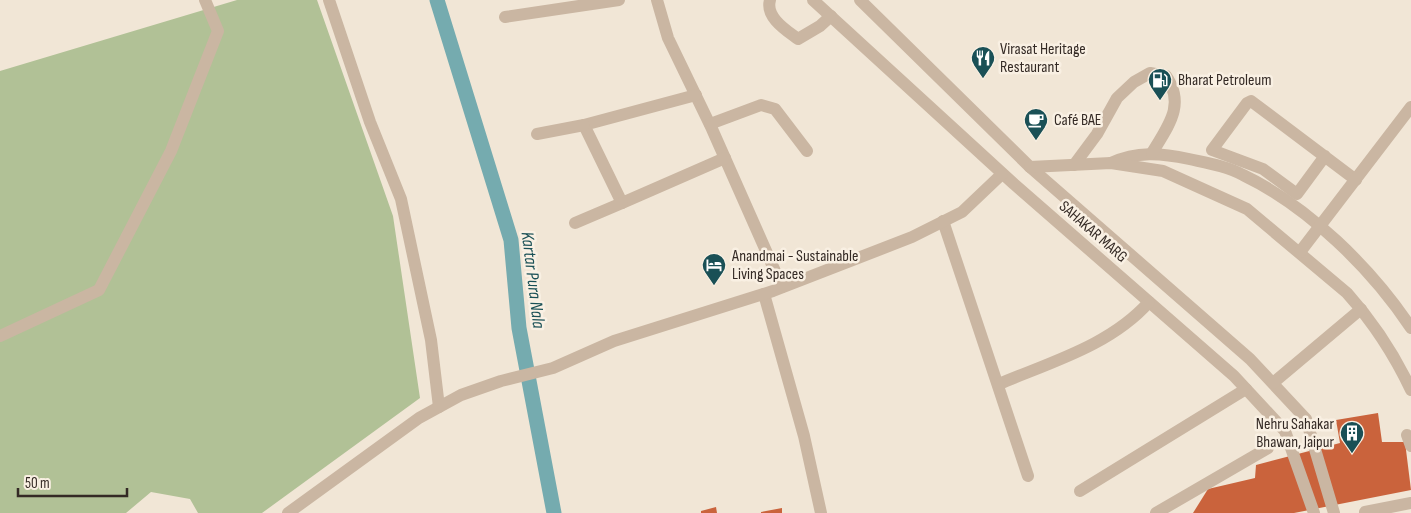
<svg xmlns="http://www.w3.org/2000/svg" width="1411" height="513" font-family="'Sofia Sans Condensed',sans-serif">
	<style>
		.green { fill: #b1c196 }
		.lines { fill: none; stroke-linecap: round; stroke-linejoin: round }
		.canal { stroke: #75abaf; stroke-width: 15 }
		.building { fill: #ca633c }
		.minor { stroke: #cab6a2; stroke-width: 12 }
		.labels { text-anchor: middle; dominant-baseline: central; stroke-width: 5; stroke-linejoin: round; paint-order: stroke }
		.poi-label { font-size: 16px; fill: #342a25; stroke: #f9f0e3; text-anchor: start }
		.street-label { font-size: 16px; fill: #342a25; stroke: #f9f0e3 }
		.water-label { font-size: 18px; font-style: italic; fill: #1a5056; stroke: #f9f0e3 }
	</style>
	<rect width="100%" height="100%" fill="#f1e6d6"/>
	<path class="green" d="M 237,0 L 317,0 L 393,216 L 420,398 L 262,513 L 198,513 L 190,499 L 151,492 L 126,513 L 0,513 L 0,71 Z"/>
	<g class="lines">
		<path class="canal" d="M 437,0 L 511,240 L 519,328 L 554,513"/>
	</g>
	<g class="building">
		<path d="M 1378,413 L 1382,442 L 1405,442 L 1411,490 L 1294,513 L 1193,513 L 1208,489 L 1255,478 L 1256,465 L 1340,443 L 1336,420 Z"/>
		<path d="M 716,507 L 717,513 L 701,513 L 701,511 Z"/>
		<path d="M 782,508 L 782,513 L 761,513 L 761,512 Z"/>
	</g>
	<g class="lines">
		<g class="minor">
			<path d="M 329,0 L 370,122 L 401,199 L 431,340 L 439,407"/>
			<path d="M 657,0 L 668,38 L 712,129 L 782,287"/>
			<path d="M 770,0 C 765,17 786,30 798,39 L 820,26 L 831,16"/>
			<path d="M 813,0 L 1014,184 L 1234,376 L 1285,431 L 1314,513"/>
			<path d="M 860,0 L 1030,167 L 1250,359 L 1306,419 L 1334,513"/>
			<path d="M 505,17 L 619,0"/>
			<path d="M 696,95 L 584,125 L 622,203 L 725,158"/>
			<path d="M 710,124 L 761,105 L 775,109 L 807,151"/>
			<path d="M 537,134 L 584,125"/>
			<path d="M 1325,156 L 1297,194 L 1263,169 L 1212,150 L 1247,103 L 1251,101 L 1356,180"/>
			<path d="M 1111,163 C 1137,151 1161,153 1189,159 C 1207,163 1226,166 1243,175 C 1308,206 1372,269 1411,328"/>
			<path d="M 1074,165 L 1097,134 L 1117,98 L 1134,82 L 1150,73 L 1166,76 C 1186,105 1168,126 1152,153"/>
			<path d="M 1030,167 L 1111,163 L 1163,171 L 1247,209 L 1347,293 C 1372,321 1395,356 1411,390"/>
			<path d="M 943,221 L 1028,476"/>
			<path d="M 575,223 L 622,203"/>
			<path d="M 1300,252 L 1411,107"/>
			<path d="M 764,294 L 804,436 L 821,513"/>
			<path d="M 0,336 L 99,290 L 171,151 L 218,31 L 205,0"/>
			<path d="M 1273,383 L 1361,309"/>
			<path d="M 999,384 C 1051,362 1111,345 1149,302"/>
			<path d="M 1407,435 L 1411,446"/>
			<path d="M 1080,491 L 1246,389"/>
			<path d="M 1365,512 L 1411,503"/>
			<path d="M 288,513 L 419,418 L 461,395 L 501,381 L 553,368 L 614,341 L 773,291 L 912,237 L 962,212 L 1002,174"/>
			<path d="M 1156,513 L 1268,448"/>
		</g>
	</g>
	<defs>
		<g id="restaurant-pin" transform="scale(1.25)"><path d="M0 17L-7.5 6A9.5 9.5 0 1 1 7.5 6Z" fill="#1a5056" stroke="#f9f0e3"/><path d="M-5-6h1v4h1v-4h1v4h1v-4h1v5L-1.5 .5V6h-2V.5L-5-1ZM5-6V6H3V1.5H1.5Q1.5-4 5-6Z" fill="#fff"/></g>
		<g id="fuel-pin" transform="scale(1.25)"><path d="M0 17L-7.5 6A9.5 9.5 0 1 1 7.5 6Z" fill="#1a5056" stroke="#f9f0e3"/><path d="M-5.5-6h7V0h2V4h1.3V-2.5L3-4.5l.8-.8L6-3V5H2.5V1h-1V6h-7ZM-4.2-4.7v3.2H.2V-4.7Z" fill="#fff"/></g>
		<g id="cafe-pin" transform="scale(1.25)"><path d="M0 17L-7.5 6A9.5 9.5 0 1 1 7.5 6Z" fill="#1a5056" stroke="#f9f0e3"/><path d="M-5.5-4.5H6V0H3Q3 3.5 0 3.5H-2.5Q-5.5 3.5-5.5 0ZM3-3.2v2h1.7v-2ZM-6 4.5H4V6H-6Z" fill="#fff"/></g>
		<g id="hotel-pin" transform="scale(1.25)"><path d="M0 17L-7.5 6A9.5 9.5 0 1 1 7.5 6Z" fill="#1a5056" stroke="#f9f0e3"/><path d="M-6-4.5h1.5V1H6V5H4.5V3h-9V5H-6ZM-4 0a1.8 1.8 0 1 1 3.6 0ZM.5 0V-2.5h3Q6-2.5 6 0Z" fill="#fff"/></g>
		<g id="building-pin" transform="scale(1.25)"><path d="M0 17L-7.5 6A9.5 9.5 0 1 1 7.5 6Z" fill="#1a5056" stroke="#f9f0e3"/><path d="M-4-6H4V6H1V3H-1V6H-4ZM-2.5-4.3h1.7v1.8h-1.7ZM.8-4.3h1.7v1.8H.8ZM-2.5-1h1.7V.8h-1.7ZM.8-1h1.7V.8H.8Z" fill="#fff"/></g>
	</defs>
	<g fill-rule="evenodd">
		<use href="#restaurant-pin" x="983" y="58"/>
		<use href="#fuel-pin" x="1160" y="80"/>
		<use href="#cafe-pin" x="1036" y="120"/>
		<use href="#hotel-pin" x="714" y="265"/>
		<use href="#building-pin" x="1352" y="433"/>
	</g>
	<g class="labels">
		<g class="poi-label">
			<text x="1000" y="49">Virasat Heritage<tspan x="1000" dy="18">Restaurant</tspan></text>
			<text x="1178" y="80">Bharat Petroleum</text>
			<text x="1054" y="120">Café BAE</text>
			<text x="732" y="256">Anandmai - Sustainable<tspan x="732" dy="18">Living Spaces</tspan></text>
			<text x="1334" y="424" text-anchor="end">Nehru Sahakar<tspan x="1334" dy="18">Bhawan, Jaipur</tspan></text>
		</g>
		<g class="street-label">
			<text transform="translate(1093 232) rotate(41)">SAHAKAR MARG</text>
		</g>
		<g class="water-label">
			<text transform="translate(533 280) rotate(83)">Kartar Pura Nala</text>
		</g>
	</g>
	<path d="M18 488v8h109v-8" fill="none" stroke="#342a25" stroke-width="2.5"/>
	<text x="25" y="488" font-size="15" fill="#342a25" stroke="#f9f0e3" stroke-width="4" paint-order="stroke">50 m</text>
</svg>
